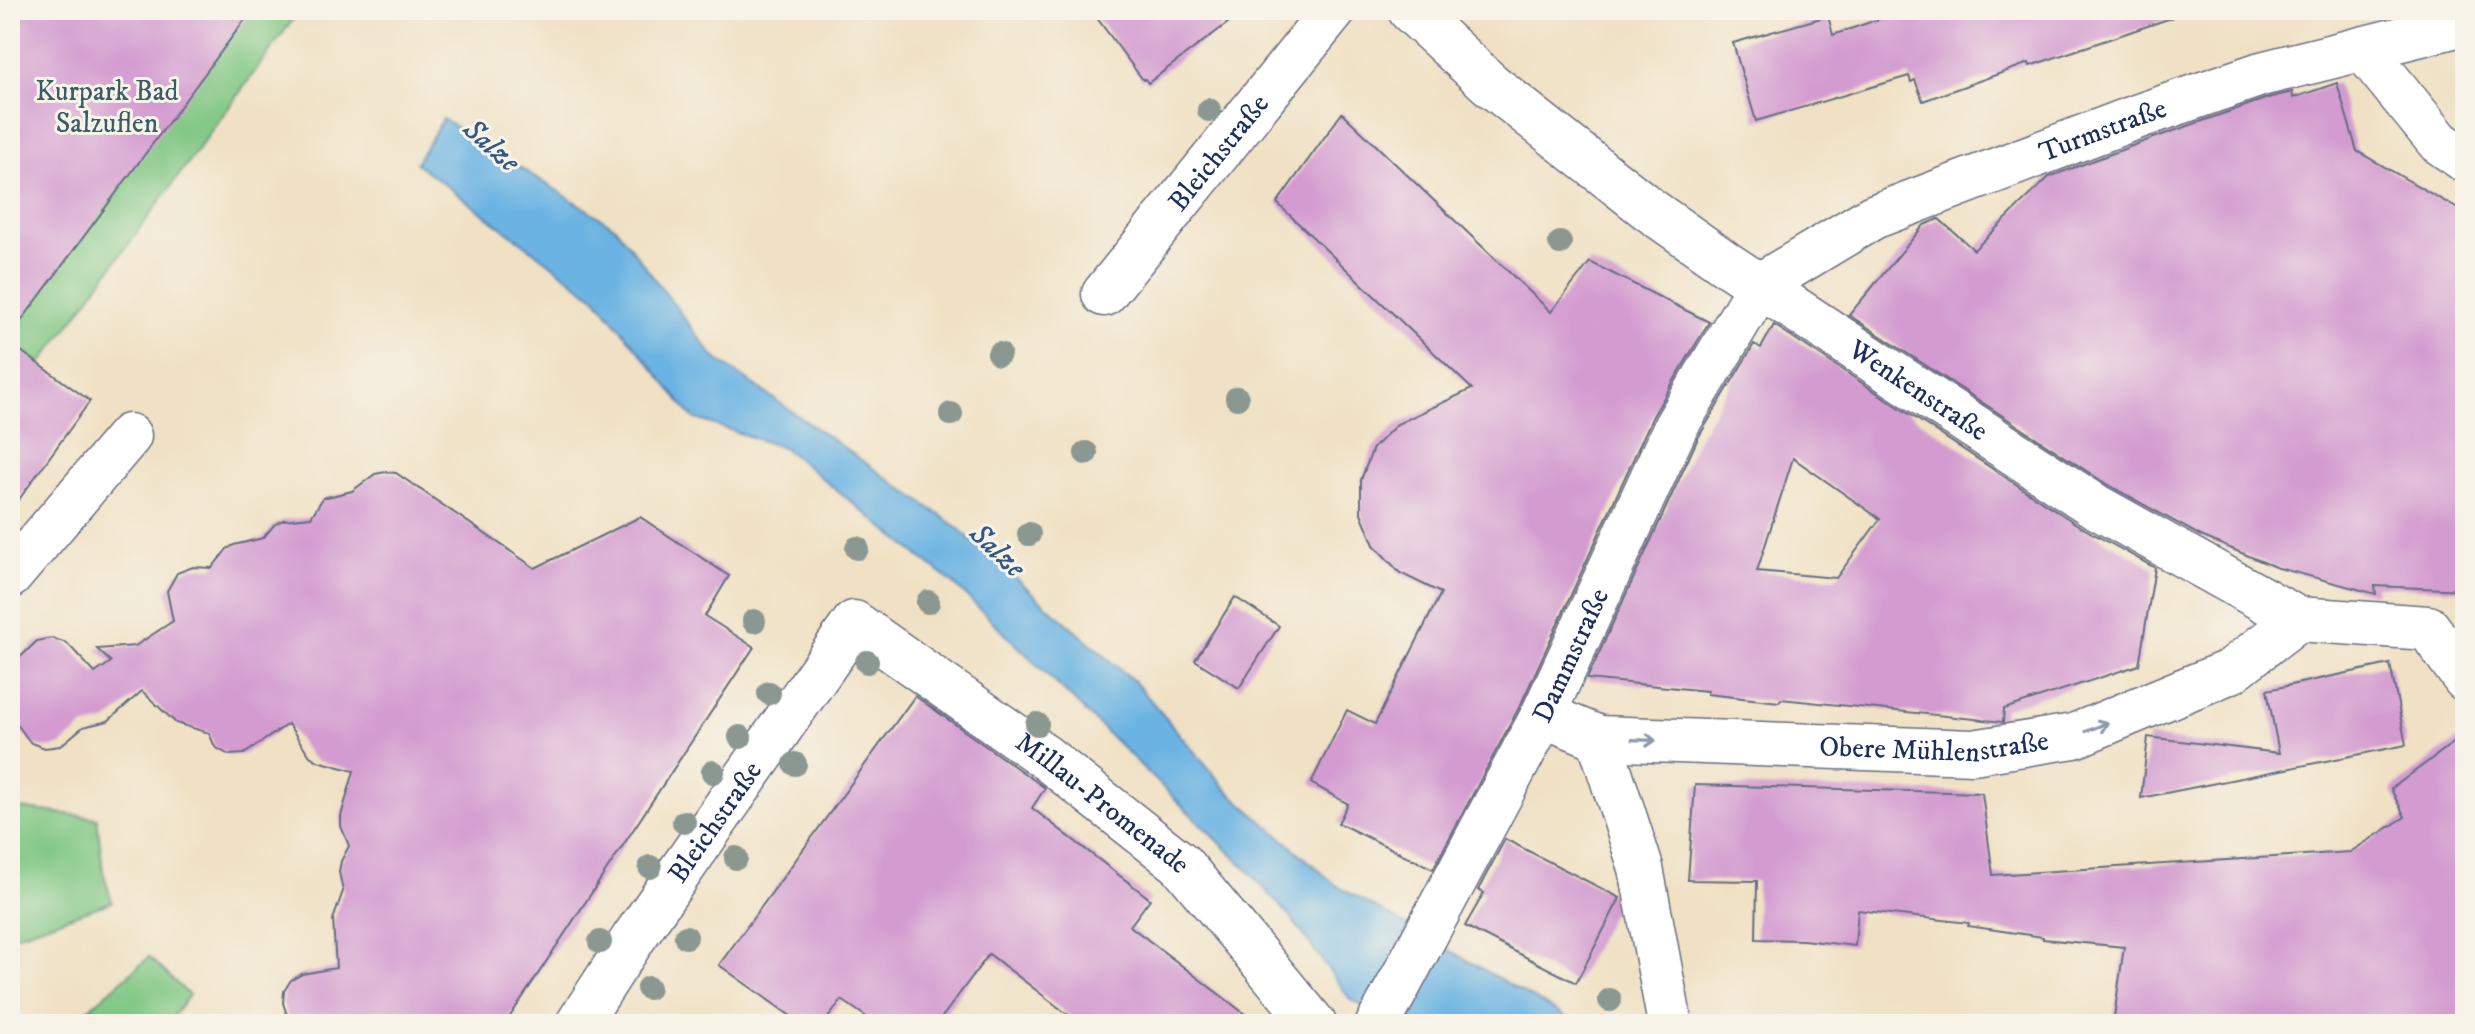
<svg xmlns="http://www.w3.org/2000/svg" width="2475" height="1034" font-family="'IM FELL DW Pica',serif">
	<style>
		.green { fill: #7ec682; stroke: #4c7a70; stroke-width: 2 }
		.water { fill: #6ab3e2; stroke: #4271a0; stroke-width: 2 }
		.building { fill: #d39bd0; fill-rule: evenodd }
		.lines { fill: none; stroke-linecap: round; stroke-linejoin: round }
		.minor-casing { stroke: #666d82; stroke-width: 47 }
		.minor { stroke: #fff; stroke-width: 44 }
		.tree { fill: #8b9892 }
		.oneway { stroke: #8d97ae }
		.labels { text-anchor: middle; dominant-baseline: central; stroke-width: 6; stroke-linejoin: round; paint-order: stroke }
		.park-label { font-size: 28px; fill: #395c69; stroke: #f7f3e8 }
		.street-label { font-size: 28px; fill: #1b2f5e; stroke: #f7f3e8 }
		.water-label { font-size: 30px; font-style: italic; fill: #335786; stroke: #f7f3e8 }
	</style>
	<rect width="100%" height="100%" fill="#f7f3e8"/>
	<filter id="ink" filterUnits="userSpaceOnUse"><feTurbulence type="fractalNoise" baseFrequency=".0125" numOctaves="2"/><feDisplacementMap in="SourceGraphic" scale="16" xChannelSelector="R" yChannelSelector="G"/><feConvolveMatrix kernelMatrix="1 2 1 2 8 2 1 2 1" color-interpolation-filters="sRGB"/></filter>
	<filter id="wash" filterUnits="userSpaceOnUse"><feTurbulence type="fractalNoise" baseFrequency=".006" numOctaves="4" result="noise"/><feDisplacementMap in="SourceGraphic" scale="32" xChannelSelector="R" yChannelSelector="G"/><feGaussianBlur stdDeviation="1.8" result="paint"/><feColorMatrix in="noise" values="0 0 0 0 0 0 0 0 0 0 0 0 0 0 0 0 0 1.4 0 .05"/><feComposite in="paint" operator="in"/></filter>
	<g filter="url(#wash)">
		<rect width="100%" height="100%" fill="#f0e1c4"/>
		<g class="green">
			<path d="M 10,10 L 300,10 L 10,406 Z"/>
			<path d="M 10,807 L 97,818 L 103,871 L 112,902 L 10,937 Z"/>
			<path d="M 149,957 L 189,995 L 168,1024 L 71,1024 Z"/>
		</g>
		<path class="water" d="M 443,119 L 615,227 L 714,357 L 953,524 L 1135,682 L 1228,791 L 1336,885 L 1578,1024 L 1394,1024 L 1350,999 L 1291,918 L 1244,866 L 954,584 L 784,448 L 693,418 L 596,298 L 416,163 Z"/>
		<g id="blocks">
			<g class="building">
				<path d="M 10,10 L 252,10 L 10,336 Z"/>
				<path d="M 1091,10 L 1245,10 L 1148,83 L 1145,79 L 1143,80 Z"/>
				<path d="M 1905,10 L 2170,10 L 2171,18 L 2030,66 L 2029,63 L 1923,101 L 1915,80 L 1911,82 L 1909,76 L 1756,121 L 1733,43 L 1828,16 L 1833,35 Z"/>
				<path d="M 2337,83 L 2357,151 L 2465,213 L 2465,590 L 2375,586 L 2376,594 L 2275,567 L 2201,536 L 2108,485 L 1849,315 L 1924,225 L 1939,219 L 1974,250 L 2049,177 L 2148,140 L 2268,98 L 2292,92 L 2293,98 Z"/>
				<path d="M 1342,113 L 1551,312 L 1590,262 L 1709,322 L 1653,416 L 1521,704 L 1433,869 L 1338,823 L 1348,804 L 1311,783 L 1347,710 L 1375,724 L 1441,593 L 1400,573 L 1374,545 L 1361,513 L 1361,480 L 1373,448 L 1397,424 L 1472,389 L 1277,203 Z"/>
				<path d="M 1774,325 L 2081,527 L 2155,568 L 2139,665 L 2004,709 L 2003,722 L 1781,699 L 1779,702 L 1707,694 L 1707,691 L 1587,679 L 1698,438 L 1754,344 L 1761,348 ZM 1793,458 L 1880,519 L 1836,578 L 1757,571 Z"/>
				<path d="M 10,343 L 90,401 L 10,512 Z"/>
				<path d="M 386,472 L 396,473 L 535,568 L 640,517 L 729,576 L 705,616 L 754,647 L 505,1024 L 290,1024 L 283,1003 L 284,991 L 291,980 L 302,974 L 336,968 L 333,920 L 343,891 L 339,872 L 341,861 L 349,846 L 341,826 L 341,816 L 354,771 L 318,761 L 310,756 L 288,724 L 244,754 L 229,755 L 215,747 L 209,733 L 176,723 L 142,691 L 108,721 L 83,727 L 60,746 L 45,748 L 31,743 L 10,715 L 10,667 L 37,641 L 52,638 L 67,643 L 95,673 L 111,662 L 97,649 L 135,646 L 173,621 L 167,591 L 177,573 L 193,567 L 212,568 L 227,549 L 234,545 L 263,538 L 274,525 L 283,520 L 311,517 L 323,498 L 352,491 L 375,474 Z"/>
				<path d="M 1235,597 L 1279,626 L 1239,688 L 1195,660 Z"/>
				<path d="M 2390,664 L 2406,745 L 2141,798 L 2148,737 L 2279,753 L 2267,690 Z"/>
				<path d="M 915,696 L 1045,788 L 1032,808 L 1150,899 L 1130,926 L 1258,1024 L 1080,1024 L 989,954 L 937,1024 L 877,1024 L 842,1000 L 823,1024 L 802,1024 L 719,965 Z"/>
				<path d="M 2465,734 L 2465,1024 L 2113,1024 L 2124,947 L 2043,939 L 2043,937 L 1968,926 L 1969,923 L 1858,910 L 1855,946 L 1803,940 L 1756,939 L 1757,881 L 1688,880 L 1695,785 L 1982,793 L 1993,875 L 2350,852 L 2405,817 L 2391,789 Z"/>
				<path d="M 1505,839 L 1620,898 L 1576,983 L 1465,926 L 1484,893 L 1478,890 Z"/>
			</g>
		</g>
	</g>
	<g filter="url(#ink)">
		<use href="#blocks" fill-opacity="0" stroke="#666d82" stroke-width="2"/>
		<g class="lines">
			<g class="minor-casing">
				<g id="minor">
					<path id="s1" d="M 1410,10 L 1490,84 L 1650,210 L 1731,267 L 2095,506 L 2298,619 L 2428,628 L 2465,679"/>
					<path d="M 2364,50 L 2439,142 L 2465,160"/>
					<path id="s2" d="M 1104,294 L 1334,10"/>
					<path d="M 10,576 L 129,436"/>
					<path id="s3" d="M 1543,715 L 1599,738 L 1973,752 L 2074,736 L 2231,671 L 2298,619"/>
					<path d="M 1599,738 L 1641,868 L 1670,1024"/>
					<path id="s4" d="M 578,1024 L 633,939 L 854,623 L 1045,757 L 1181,864 L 1314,1024"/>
					<path id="s5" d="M 1378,1024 L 1543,715 L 1676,426 L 1760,285 L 1873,217 L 2139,116 L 2261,74 L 2465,23"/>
				</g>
			</g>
			<use href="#minor" class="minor"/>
		</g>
		<g class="tree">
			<circle cx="1209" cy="110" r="12"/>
			<circle cx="1560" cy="243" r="12"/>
			<circle cx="999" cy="354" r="12"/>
			<circle cx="1237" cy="398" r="12"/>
			<circle cx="951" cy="414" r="12"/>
			<circle cx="1086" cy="453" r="12"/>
			<circle cx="1029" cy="534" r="12"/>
			<circle cx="857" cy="548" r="12"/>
			<circle cx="928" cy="602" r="12"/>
			<circle cx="754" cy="621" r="12"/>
			<circle cx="867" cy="662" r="12"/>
			<circle cx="769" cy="693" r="12"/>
			<circle cx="1037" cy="724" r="12"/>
			<circle cx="740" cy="737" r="12"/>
			<circle cx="795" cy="764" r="12"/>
			<circle cx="713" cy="772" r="12"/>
			<circle cx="684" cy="822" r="12"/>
			<circle cx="736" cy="858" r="12"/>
			<circle cx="650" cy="867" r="12"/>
			<circle cx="686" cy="937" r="12"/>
			<circle cx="600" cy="942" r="12"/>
			<circle cx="648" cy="988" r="12"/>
			<circle cx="1610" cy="1000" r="12"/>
		</g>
		<defs><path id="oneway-shaft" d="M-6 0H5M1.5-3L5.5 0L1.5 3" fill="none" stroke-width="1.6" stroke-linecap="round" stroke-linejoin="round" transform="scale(2)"/></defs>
		<g class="oneway">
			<use href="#oneway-shaft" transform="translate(2097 727) rotate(-22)"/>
			<use href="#oneway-shaft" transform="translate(1644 740) rotate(2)"/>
		</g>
	</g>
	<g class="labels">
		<g class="park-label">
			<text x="107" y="91">Kurpark Bad<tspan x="107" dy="32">Salzuflen</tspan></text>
		</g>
		<g class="street-label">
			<text stroke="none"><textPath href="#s5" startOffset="1210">Turmstraße</textPath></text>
			<text stroke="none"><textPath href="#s2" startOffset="182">Bleichstraße</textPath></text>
			<text stroke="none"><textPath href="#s1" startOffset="636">Wenkenstraße</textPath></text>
			<text stroke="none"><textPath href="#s5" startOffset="416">Dammstraße</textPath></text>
			<text stroke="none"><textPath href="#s3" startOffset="396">Obere Mühlenstraße</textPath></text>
			<text stroke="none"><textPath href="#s4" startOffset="794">Millau-Promenade</textPath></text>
			<text stroke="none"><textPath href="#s4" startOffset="244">Bleichstraße</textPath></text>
		</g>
		<g class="water-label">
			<text transform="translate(491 146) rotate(41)">Salze</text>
			<text transform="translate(997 551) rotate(43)">Salze</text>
		</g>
	</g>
	<rect width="2475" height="1034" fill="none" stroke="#f7f3e8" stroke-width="40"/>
</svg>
